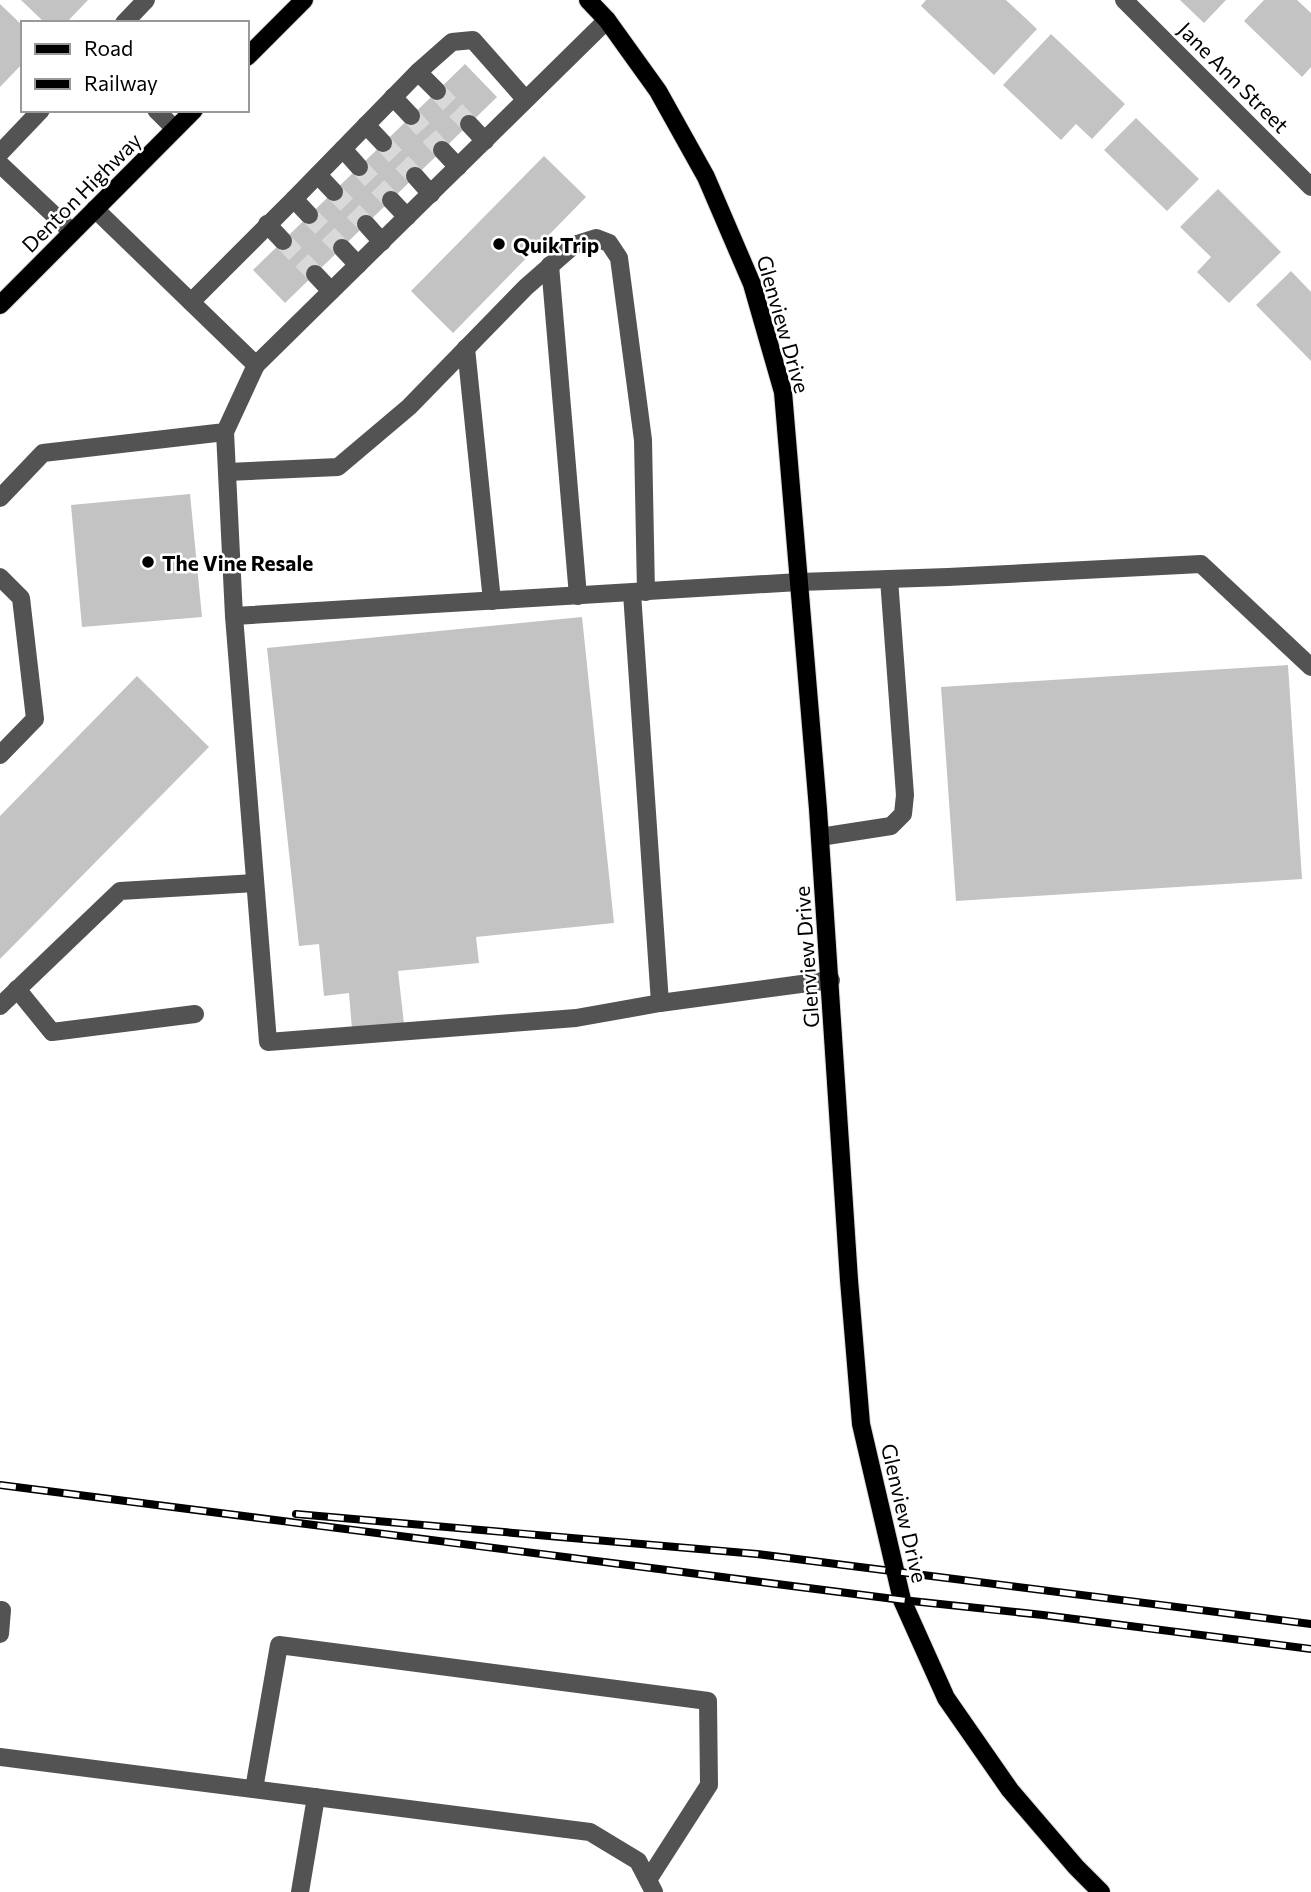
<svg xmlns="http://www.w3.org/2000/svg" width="1311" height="1892" font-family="Commissioner,sans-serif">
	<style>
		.building { fill: #c3c3c3 }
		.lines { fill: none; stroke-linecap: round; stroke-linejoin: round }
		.minor-tunnel { stroke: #d9d9d9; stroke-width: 18; stroke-dasharray: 18 9; stroke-linecap: butt }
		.major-casing { stroke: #dbdbdb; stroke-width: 20 }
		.minor { stroke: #535353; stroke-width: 18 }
		.major { stroke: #000; stroke-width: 18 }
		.rail-casing { stroke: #000; stroke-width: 8 }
		.rail { stroke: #fff; stroke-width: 5; stroke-dasharray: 16; stroke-linecap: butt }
		.poi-dot { fill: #000; stroke: #fff; stroke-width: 2.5 }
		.labels { text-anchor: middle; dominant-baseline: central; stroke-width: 5; stroke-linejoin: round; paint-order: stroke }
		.street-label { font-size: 21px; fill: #000; stroke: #fff }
		.poi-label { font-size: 21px; font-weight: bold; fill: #000; stroke: #fff; text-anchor: start }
	</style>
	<rect width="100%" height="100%" fill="#fff"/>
	<g class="building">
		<path d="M 21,0 L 88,0 L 66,23 L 45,23 Z"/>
		<path d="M 926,0 L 1006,0 L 1037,29 L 994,75 L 921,6 Z"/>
		<path d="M 1180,0 L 1226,0 L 1204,23 Z"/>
		<path d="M 1264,0 L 1297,0 L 1311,13 L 1311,67 L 1302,77 L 1244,21 Z"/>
		<path d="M 0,4 L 23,26 L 23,63 L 0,87 Z"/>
		<path d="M 1051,34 L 1125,104 L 1092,139 L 1076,124 L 1061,140 L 1003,85 Z"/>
		<path d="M 465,64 L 497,97 L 285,303 L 253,270 Z"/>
		<path d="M 1136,118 L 1199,179 L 1167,211 L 1104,150 Z"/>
		<path d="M 544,156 L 586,197 L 453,333 L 411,291 Z"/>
		<path d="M 1218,189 L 1281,252 L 1229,303 L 1197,272 L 1211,257 L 1180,227 Z"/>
		<path d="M 1291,271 L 1311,292 L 1311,361 L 1256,305 Z"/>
		<path d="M 190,494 L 202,617 L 82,627 L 71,505 Z"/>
		<path d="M 582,617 L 614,923 L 476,937 L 479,963 L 398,971 L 404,1024 L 352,1029 L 349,993 L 324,996 L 319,944 L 299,946 L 267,648 Z"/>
		<path d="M 1288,665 L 1302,879 L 956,901 L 941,687 Z"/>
		<path d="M 137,676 L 209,747 L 0,959 L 0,816 Z"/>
	</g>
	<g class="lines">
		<g class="minor-tunnel">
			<path d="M 437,91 L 469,124"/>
			<path d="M 411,116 L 442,150"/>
			<path d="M 383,143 L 415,176"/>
			<path d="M 359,167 L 391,200"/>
			<path d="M 334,192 L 366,224"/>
			<path d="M 309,215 L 342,248"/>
			<path d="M 283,241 L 315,274"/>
		</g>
		<g class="major-casing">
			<g id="major">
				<path d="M 588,0 L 607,20 L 658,91 L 706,177 L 752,284 L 783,392 L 818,809 L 849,1280 L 861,1424 L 902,1600 L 946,1698 L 1010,1790 L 1076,1867 L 1101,1892"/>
				<path d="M 247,57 L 304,0"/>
				<path d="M 0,305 L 194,110"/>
			</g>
		</g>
		<g class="minor">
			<path d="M 1124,0 L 1311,187"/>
			<path d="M 124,23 L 146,0"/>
			<path d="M 418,72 L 437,91"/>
			<path d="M 393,97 L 411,116"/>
			<path d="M 156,110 L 175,129"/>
			<path d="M 469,124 L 485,141"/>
			<path d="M 366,125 L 383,143"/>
			<path d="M 343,149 L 359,167"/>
			<path d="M 442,150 L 458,167"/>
			<path d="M 0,153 L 41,110"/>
			<path d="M 0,164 L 72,232"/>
			<path d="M 318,175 L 334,192"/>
			<path d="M 415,176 L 431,194"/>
			<path d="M 294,199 L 309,215"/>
			<path d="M 391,200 L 407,217"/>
			<path d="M 95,209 L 256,365 L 607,20"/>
			<path d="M 267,224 L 283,241"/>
			<path d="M 366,224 L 382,242"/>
			<path d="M 342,248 L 358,265"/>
			<path d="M 550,265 L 578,596"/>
			<path d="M 315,274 L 331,291"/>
			<path d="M 191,302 L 294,199 L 418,72 L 452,42 L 473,40 L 525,99"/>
			<path d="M 466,348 L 492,601"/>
			<path d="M 225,432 L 234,616 L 799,582 L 948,577 L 1201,564 L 1311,667"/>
			<path d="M 227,472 L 338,467 L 409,407 L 526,287 L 574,245 L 596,238 L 609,243 L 619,258 L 643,440 L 646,592"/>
			<path d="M 0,498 L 43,453 L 225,432 L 256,365"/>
			<path d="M 0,577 L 21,598 L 35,719 L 0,755"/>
			<path d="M 632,593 L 660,1003"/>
			<path d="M 234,616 L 268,1042 L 576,1018 L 660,1003 L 831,980"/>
			<path d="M 820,837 L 891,826 L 903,814 L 905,795 L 889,579"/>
			<path d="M 17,989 L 52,1032 L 195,1014"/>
			<path d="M 0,1006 L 120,891 L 255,883"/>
			<path d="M 0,1610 L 2,1610 L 0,1634"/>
			<path d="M 0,1757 L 590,1832 L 638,1861 L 654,1892"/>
			<path d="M 254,1789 L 279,1645 L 708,1701 L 709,1785 L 648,1880"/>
			<path d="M 300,1892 L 316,1797"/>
		</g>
		<use href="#major" class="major"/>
		<g class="rail-casing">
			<g id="rail">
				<path d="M 0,1485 L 902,1600 L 1043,1615 L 1311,1649"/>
				<path d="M 296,1514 L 757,1554 L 1311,1624"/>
			</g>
		</g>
		<use href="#rail" class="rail"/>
	</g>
	<g class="poi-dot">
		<circle cx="499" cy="244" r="7"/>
		<circle cx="148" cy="562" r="7"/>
	</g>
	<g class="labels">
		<g class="street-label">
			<text transform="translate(1234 77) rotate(45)">Jane Ann Street</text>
			<text transform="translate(81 192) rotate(-45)">Denton Highway</text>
			<text transform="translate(784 324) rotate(74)">Glenview Drive</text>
			<text transform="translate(806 957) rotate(-94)">Glenview Drive</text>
			<text transform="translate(905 1513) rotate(77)">Glenview Drive</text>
		</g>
		<g class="poi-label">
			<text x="513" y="244">QuikTrip</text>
			<text x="162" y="562">The Vine Resale</text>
		</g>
	</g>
	<rect x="21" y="21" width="228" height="91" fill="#ffffff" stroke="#999999" stroke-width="2"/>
	<rect x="35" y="44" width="35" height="10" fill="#000000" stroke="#999999" stroke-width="2"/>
	<text x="84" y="56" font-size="21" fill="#000000">Road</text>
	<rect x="35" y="79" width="35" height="10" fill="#000000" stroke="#999999" stroke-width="2"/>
	<text x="84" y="91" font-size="21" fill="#000000">Railway</text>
</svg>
